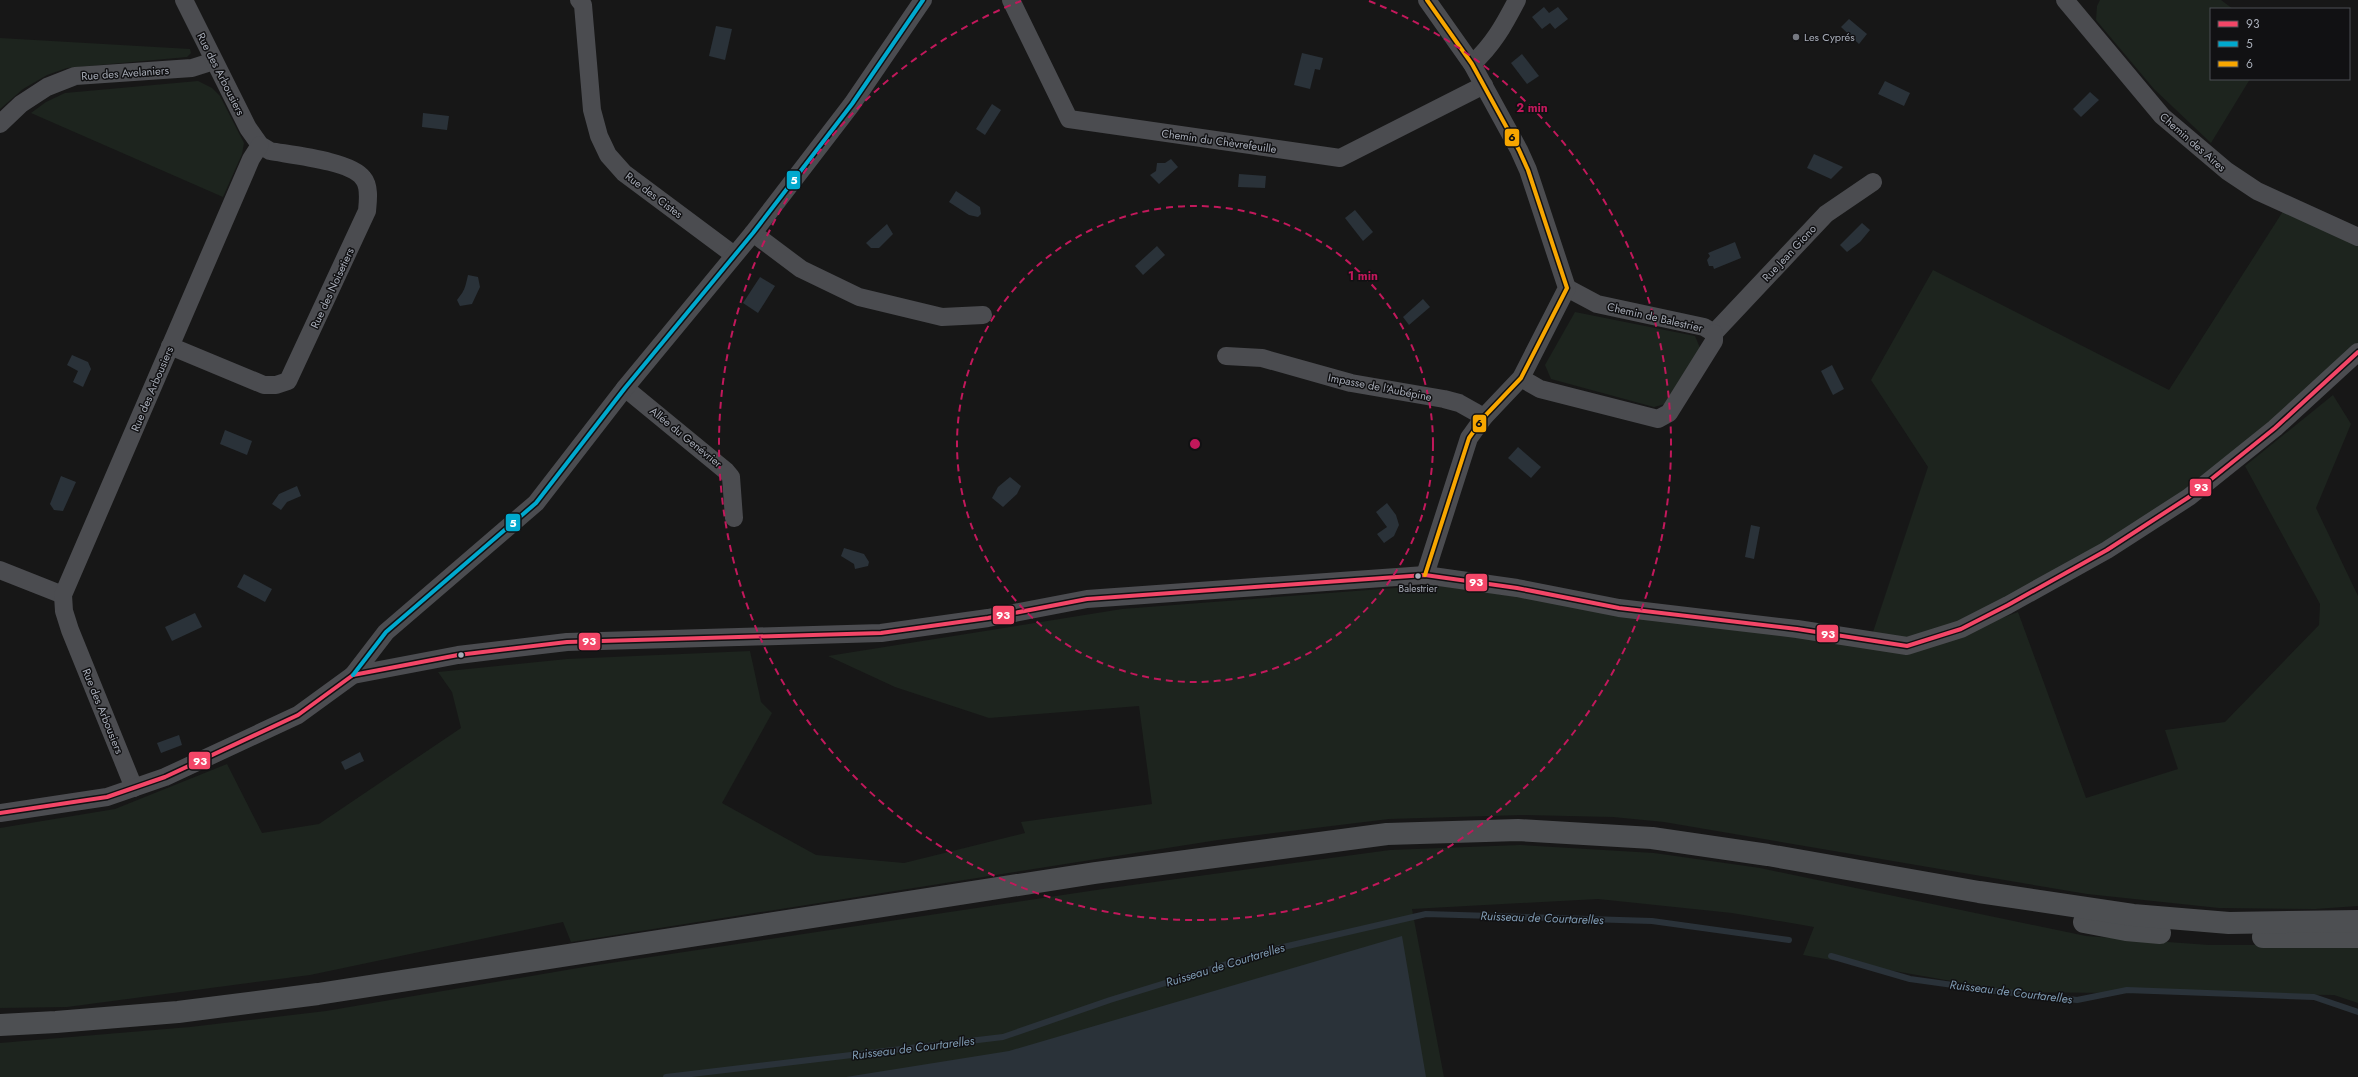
<svg xmlns="http://www.w3.org/2000/svg" width="2358" height="1077" font-family="Jost,sans-serif">
	<style>
		.green { fill: #1d241e }
		.water { fill: #2a3239 }
		.lines { fill: none; stroke-linecap: round; stroke-linejoin: round }
		.stream { stroke: #2a3239; stroke-width: 6 }
		.minor { stroke: #4b4c50; stroke-width: 18 }
		.primary { stroke: #4d4f52; stroke-width: 22 }
		.bus-1-casing { stroke: #111113; stroke-width: 7 }
		.bus-2-casing { stroke: #111113; stroke-width: 7 }
		.bus-3-casing { stroke: #111113; stroke-width: 7 }
		.bus-1 { stroke: #f34667; stroke-width: 4 }
		.bus-2 { stroke: #00a9ce; stroke-width: 4 }
		.bus-3 { stroke: #f7a600; stroke-width: 4 }
		.ring { fill: none; stroke: #c2185b; stroke-width: 2; stroke-dasharray: 7 5 }
		.poi-dot { fill: #757880; stroke: #111113; stroke-width: 1.5 }
		.bus-dot { fill: #a8adb8; stroke: #111113; stroke-width: 1.5 }
		.labels { text-anchor: middle; dominant-baseline: central; stroke-width: 3; stroke-linejoin: round; paint-order: stroke }
		.bus-label { font-size: 10px; fill: #a8adb8; stroke: #111113 }
		.poi-label { font-size: 11px; fill: #a8adb8; stroke: #111113; text-anchor: start }
		.street-label { font-size: 11px; fill: #a8adb8; stroke: #111113 }
		.water-label { font-size: 12px; font-style: italic; fill: #7f9bb3; stroke: #111113 }
		.centre { fill: #c2185b; stroke: #111113; stroke-width: 2 }
		.ring-label { font-size: 12px; text-anchor: middle; font-weight: bold; fill: #c2185b; stroke: #111113; stroke-width: 3; stroke-linejoin: round; paint-order: stroke }
		.line-badge { stroke: #111113; stroke-width: 1.5 }
		.badge-label { font-size: 11px; text-anchor: middle; font-weight: bold; fill: #fff }
		.pale-badge-label { font-size: 11px; text-anchor: middle; font-weight: bold; fill: #111 }
	</style>
	<rect width="100%" height="100%" fill="#171717"/>
	<g class="green">
		<path d="M 2100,0 L 2221,0 L 2233,9 L 2211,9 L 2211,79 L 2250,79 L 2211,143 L 2154,89 L 2096,20 L 2097,6 Z"/>
		<path d="M 0,38 L 190,49 L 191,53 L 187,57 L 67,68 L 47,75 L 23,89 L 0,109 Z"/>
		<path d="M 198,81 L 212,88 L 220,96 L 244,143 L 242,154 L 223,197 L 31,113 L 46,102 L 65,93 Z"/>
		<path d="M 2287,205 L 2358,239 L 2358,352 L 2341,369 L 2107,550 L 1907,646 L 1870,641 L 1928,467 L 1871,380 L 1933,270 L 2169,390 Z"/>
		<path d="M 1575,312 L 1695,336 L 1700,348 L 1665,404 L 1654,407 L 1551,379 L 1545,365 Z"/>
		<path d="M 2333,395 L 2351,424 L 2316,508 L 2358,596 L 2358,906 L 2315,909 L 2219,908 L 2087,894 L 1664,822 L 1613,817 L 1522,815 L 1389,819 L 1218,840 L 571,942 L 563,922 L 310,975 L 67,1007 L 0,1008 L 0,828 L 115,809 L 227,764 L 262,833 L 319,824 L 461,728 L 452,692 L 438,672 L 567,659 L 750,651 L 761,702 L 772,713 L 722,803 L 816,855 L 904,863 L 1025,833 L 1021,822 L 1152,804 L 1139,706 L 989,718 L 895,687 L 828,656 L 1122,609 L 1434,585 L 1911,652 L 2018,612 L 2086,798 L 2178,769 L 2165,730 L 2225,722 L 2319,625 L 2320,604 L 2245,466 Z"/>
		<path d="M 1520,845 L 1654,853 L 1760,868 L 2086,936 L 2209,945 L 2358,945 L 2358,1003 L 2334,995 L 2014,992 L 1803,955 L 1814,927 L 1732,913 L 1598,899 L 1412,909 L 1444,1077 L 0,1077 L 0,1043 L 190,1027 L 326,1011 L 584,967 L 1103,889 L 1390,850 Z"/>
	</g>
	<g class="water">
		<path d="M 1544,7 L 1549,13 L 1558,7 L 1568,19 L 1555,29 L 1550,23 L 1542,29 L 1532,17 Z"/>
		<path d="M 1849,19 L 1867,34 L 1859,44 L 1841,27 Z"/>
		<path d="M 716,26 L 732,29 L 725,60 L 709,56 Z"/>
		<path d="M 1302,53 L 1323,58 L 1320,70 L 1315,69 L 1310,89 L 1294,85 Z"/>
		<path d="M 1522,54 L 1539,76 L 1527,84 L 1511,63 Z"/>
		<path d="M 1885,81 L 1910,93 L 1904,106 L 1878,94 Z"/>
		<path d="M 2090,92 L 2099,100 L 2081,117 L 2073,109 Z"/>
		<path d="M 992,104 L 1001,110 L 985,135 L 976,129 Z"/>
		<path d="M 423,113 L 449,116 L 447,130 L 422,127 Z"/>
		<path d="M 1814,154 L 1843,167 L 1831,179 L 1807,168 Z"/>
		<path d="M 1171,159 L 1178,167 L 1159,184 L 1150,175 L 1156,171 L 1157,163 L 1165,163 Z"/>
		<path d="M 1239,174 L 1266,176 L 1265,188 L 1238,187 Z"/>
		<path d="M 956,191 L 980,207 L 981,214 L 978,217 L 969,215 L 949,202 Z"/>
		<path d="M 1355,210 L 1373,232 L 1363,241 L 1345,218 Z"/>
		<path d="M 1862,223 L 1870,230 L 1860,242 L 1847,252 L 1840,245 Z"/>
		<path d="M 887,224 L 893,234 L 879,248 L 871,248 L 866,243 Z"/>
		<path d="M 1735,242 L 1741,258 L 1714,269 L 1713,266 L 1709,266 L 1707,260 L 1710,256 L 1708,253 Z"/>
		<path d="M 1157,246 L 1165,255 L 1143,275 L 1135,266 Z"/>
		<path d="M 468,275 L 478,277 L 480,287 L 472,304 L 460,306 L 457,300 C 465,290 465,288 468,275 Z"/>
		<path d="M 760,277 L 775,286 L 758,313 L 743,303 Z"/>
		<path d="M 1423,299 L 1430,307 L 1409,325 L 1403,317 Z"/>
		<path d="M 72,355 L 88,362 L 91,369 L 83,387 L 73,382 L 78,371 L 67,365 Z"/>
		<path d="M 1832,365 L 1844,389 L 1833,395 L 1821,371 Z"/>
		<path d="M 225,430 L 252,441 L 247,455 L 220,444 Z"/>
		<path d="M 1518,447 L 1541,467 L 1531,478 L 1508,458 Z"/>
		<path d="M 61,476 L 76,482 L 63,511 L 54,510 L 50,504 Z"/>
		<path d="M 1010,477 L 1021,486 L 1017,494 L 1003,507 L 992,498 L 998,487 Z"/>
		<path d="M 297,486 L 301,496 L 287,502 L 281,510 L 272,504 L 279,494 Z"/>
		<path d="M 1387,503 L 1396,515 L 1399,525 L 1394,536 L 1384,543 L 1377,534 L 1387,527 L 1376,512 Z"/>
		<path d="M 1751,525 L 1760,527 L 1754,559 L 1745,557 Z"/>
		<path d="M 844,548 L 864,554 L 869,562 L 868,566 L 855,569 L 854,564 L 841,556 Z"/>
		<path d="M 244,574 L 272,589 L 265,602 L 237,587 Z"/>
		<path d="M 195,613 L 202,627 L 172,641 L 165,627 Z"/>
		<path d="M 179,735 L 182,745 L 161,753 L 157,743 Z"/>
		<path d="M 360,752 L 364,761 L 345,770 L 341,762 Z"/>
		<path d="M 1402,936 L 1426,1077 L 846,1077 L 1009,1051 Z"/>
	</g>
	<g class="lines">
		<g class="stream">
			<path d="M 1831,956 L 1910,979 L 1996,991 L 2077,1000 L 2127,990 L 2314,997 L 2358,1012"/>
			<path d="M 666,1077 L 1003,1037 L 1110,1000 L 1279,948 L 1426,914 L 1652,921 L 1789,940"/>
		</g>
		<g class="minor">
			<path d="M 579,0 L 583,5 L 592,110 L 599,136 L 608,155 L 624,173 L 734,255"/>
			<path d="M 1011,0 L 1069,119 L 1340,158 L 1484,85"/>
			<path d="M 2065,0 L 2162,116 L 2227,171 L 2257,191 L 2358,237"/>
			<path d="M 1472,64 C 1493,45 1504,25 1517,0"/>
			<path d="M 0,124 L 21,104 L 47,87 L 75,76 L 192,68 L 214,61"/>
			<path d="M 753,233 L 801,269 L 859,297 L 942,317 L 983,315"/>
			<path d="M 1567,288 L 1597,304 L 1704,327 L 1714,333"/>
			<path d="M 1714,333 L 1826,214 L 1873,182"/>
			<path d="M 170,346 L 264,385 L 276,385 L 288,381 L 367,211 C 368,201 370,186 363,178 C 351,161 292,155 270,151 L 260,145 L 248,128 L 184,0"/>
			<path d="M 1226,356 L 1262,358 L 1351,383 L 1444,399 L 1459,403 L 1484,417"/>
			<path d="M 1521,378 L 1540,389 L 1658,419 L 1669,413 L 1714,341 L 1714,333"/>
			<path d="M 625,388 L 726,471 L 731,477 L 734,518"/>
			<path d="M 0,570 L 63,595"/>
			<path d="M 1425,575 L 1469,438 L 1484,417 L 1521,378 L 1567,288 L 1528,170 L 1519,150 L 1472,64 L 1427,0"/>
			<path d="M 353,675 L 386,632 L 536,503 L 625,388 L 753,233 L 852,104 L 923,0"/>
			<path d="M 134,788 L 70,630 L 64,611 L 63,595 L 251,159 L 260,145"/>
			<path d="M 0,813 L 107,797 L 165,777 L 298,715 L 353,675 L 458,655 L 567,642 L 881,633 L 988,618 L 1087,599 L 1425,575 L 1517,588 L 1619,608 L 1797,629 L 1907,646 L 1961,629 L 2008,605 L 2107,550 L 2189,497 L 2275,428 L 2358,352"/>
		</g>
		<g class="primary">
			<path d="M 2084,922 L 2126,930 L 2160,933"/>
			<path d="M 2263,937 L 2358,937"/>
			<path d="M 0,1025 L 56,1022 L 178,1012 L 318,994 L 1095,873 L 1387,834 L 1518,830 L 1652,838 L 1768,855 L 1979,892 L 2133,915 L 2229,923 L 2358,921"/>
		</g>
		<g class="bus-1-casing">
			<path id="bus-1" d="M 0,813 L 107,797 L 165,777 L 298,715 L 353,675 L 458,655 L 567,642 L 881,633 L 988,618 L 1087,599 L 1425,575 L 1517,588 L 1619,608 L 1797,629 L 1907,646 L 1961,629 L 2008,605 L 2107,550 L 2189,497 L 2275,428 L 2358,352"/>
		</g>
		<g class="bus-2-casing">
			<path id="bus-2" d="M 353,675 L 386,632 L 536,503 L 625,388 L 753,233 L 852,104 L 923,0"/>
		</g>
		<g class="bus-3-casing">
			<path id="bus-3" d="M 1425,575 L 1469,438 L 1484,417 L 1521,378 L 1567,288 L 1528,170 L 1519,150 L 1472,64 L 1427,0"/>
		</g>
		<use href="#bus-1" class="bus-1"/>
		<use href="#bus-2" class="bus-2"/>
		<use href="#bus-3" class="bus-3"/>
	</g>
	<g class="ring">
		<circle cx="1195" cy="444" r="238"/>
		<path d="M1369 1A476 476 0 1 1 1021 1"/>
	</g>
	<circle class="poi-dot" cx="1796" cy="37" r="4"/>
	<g class="bus-dot">
		<circle cx="1418" cy="576" r="3.5"/>
		<circle cx="461" cy="655" r="3.5"/>
	</g>
	<g class="labels">
		<g class="bus-label">
			<text x="1418" y="588">Balestrier</text>
		</g>
		<g class="poi-label">
			<text x="1804" y="37">Les Cyprés</text>
		</g>
		<g class="street-label">
			<text transform="translate(125 73) rotate(-4)">Rue des Avelaniers</text>
			<text transform="translate(221 74) rotate(63)">Rue des Arbousiers</text>
			<text transform="translate(1219 141) rotate(8)">Chemin du Chèvrefeuille</text>
			<text transform="translate(2193 142) rotate(41)">Chemin des Aires</text>
			<text transform="translate(654 195) rotate(37)">Rue des Cistes</text>
			<text transform="translate(1789 253) rotate(-47)">Rue Jean Giono</text>
			<text transform="translate(332 288) rotate(-65)">Rue des Noisetiers</text>
			<text transform="translate(1655 317) rotate(13)">Chemin de Balestrier</text>
			<text transform="translate(1380 387) rotate(11)">Impasse de l'Aubépine</text>
			<text transform="translate(152 389) rotate(-67)">Rue des Arbousiers</text>
			<text transform="translate(686 437) rotate(39)">Allée du Genévrier</text>
			<text transform="translate(103 711) rotate(68)">Rue des Arbousiers</text>
		</g>
		<g class="water-label">
			<text transform="translate(1542 918) rotate(2)">Ruisseau de Courtarelles</text>
			<text transform="translate(1225 965) rotate(-17)">Ruisseau de Courtarelles</text>
			<text transform="translate(2011 992) rotate(7)">Ruisseau de Courtarelles</text>
			<text transform="translate(913 1048) rotate(-7)">Ruisseau de Courtarelles</text>
		</g>
	</g>
	<circle cx="1195" cy="444" r="6" class="centre"/>
	<g class="ring-label">
		<text x="1532" y="112">2 min</text>
		<text x="1363" y="280">1 min</text>
	</g>
	<g class="line-badge">
		<rect x="1504" y="128" width="16" height="19" rx="4" fill="#f7a600"/>
		<rect x="786" y="170" width="15" height="20" rx="4" fill="#00a9ce"/>
		<rect x="1472" y="414" width="15" height="19" rx="4" fill="#f7a600"/>
		<rect x="2189" y="478" width="23" height="19" rx="4" fill="#f34667"/>
		<rect x="505" y="513" width="16" height="19" rx="4" fill="#00a9ce"/>
		<rect x="1465" y="573" width="23" height="19" rx="4" fill="#f34667"/>
		<rect x="992" y="605" width="23" height="20" rx="4" fill="#f34667"/>
		<rect x="1816" y="624" width="23" height="19" rx="4" fill="#f34667"/>
		<rect x="578" y="632" width="23" height="19" rx="4" fill="#f34667"/>
		<rect x="188" y="751" width="23" height="19" rx="4" fill="#f34667"/>
	</g>
	<g class="badge-label">
		<text x="794" y="184">5</text>
		<text x="2201" y="491">93</text>
		<text x="513" y="527">5</text>
		<text x="1476" y="586">93</text>
		<text x="1003" y="619">93</text>
		<text x="1828" y="638">93</text>
		<text x="589" y="645">93</text>
		<text x="200" y="765">93</text>
	</g>
	<g class="pale-badge-label">
		<text x="1512" y="141">6</text>
		<text x="1479" y="427">6</text>
	</g>
	<rect x="2210" y="8" width="140" height="72" fill="#111113" stroke="#4d4f55"/>
	<rect x="2218" y="21" width="20" height="6" fill="#f34667" stroke="#4d4f55"/>
	<text x="2246" y="28" font-size="12" fill="#a8adb8">93</text>
	<rect x="2218" y="41" width="20" height="6" fill="#00a9ce" stroke="#4d4f55"/>
	<text x="2246" y="48" font-size="12" fill="#a8adb8">5</text>
	<rect x="2218" y="61" width="20" height="6" fill="#f7a600" stroke="#4d4f55"/>
	<text x="2246" y="68" font-size="12" fill="#a8adb8">6</text>
</svg>
